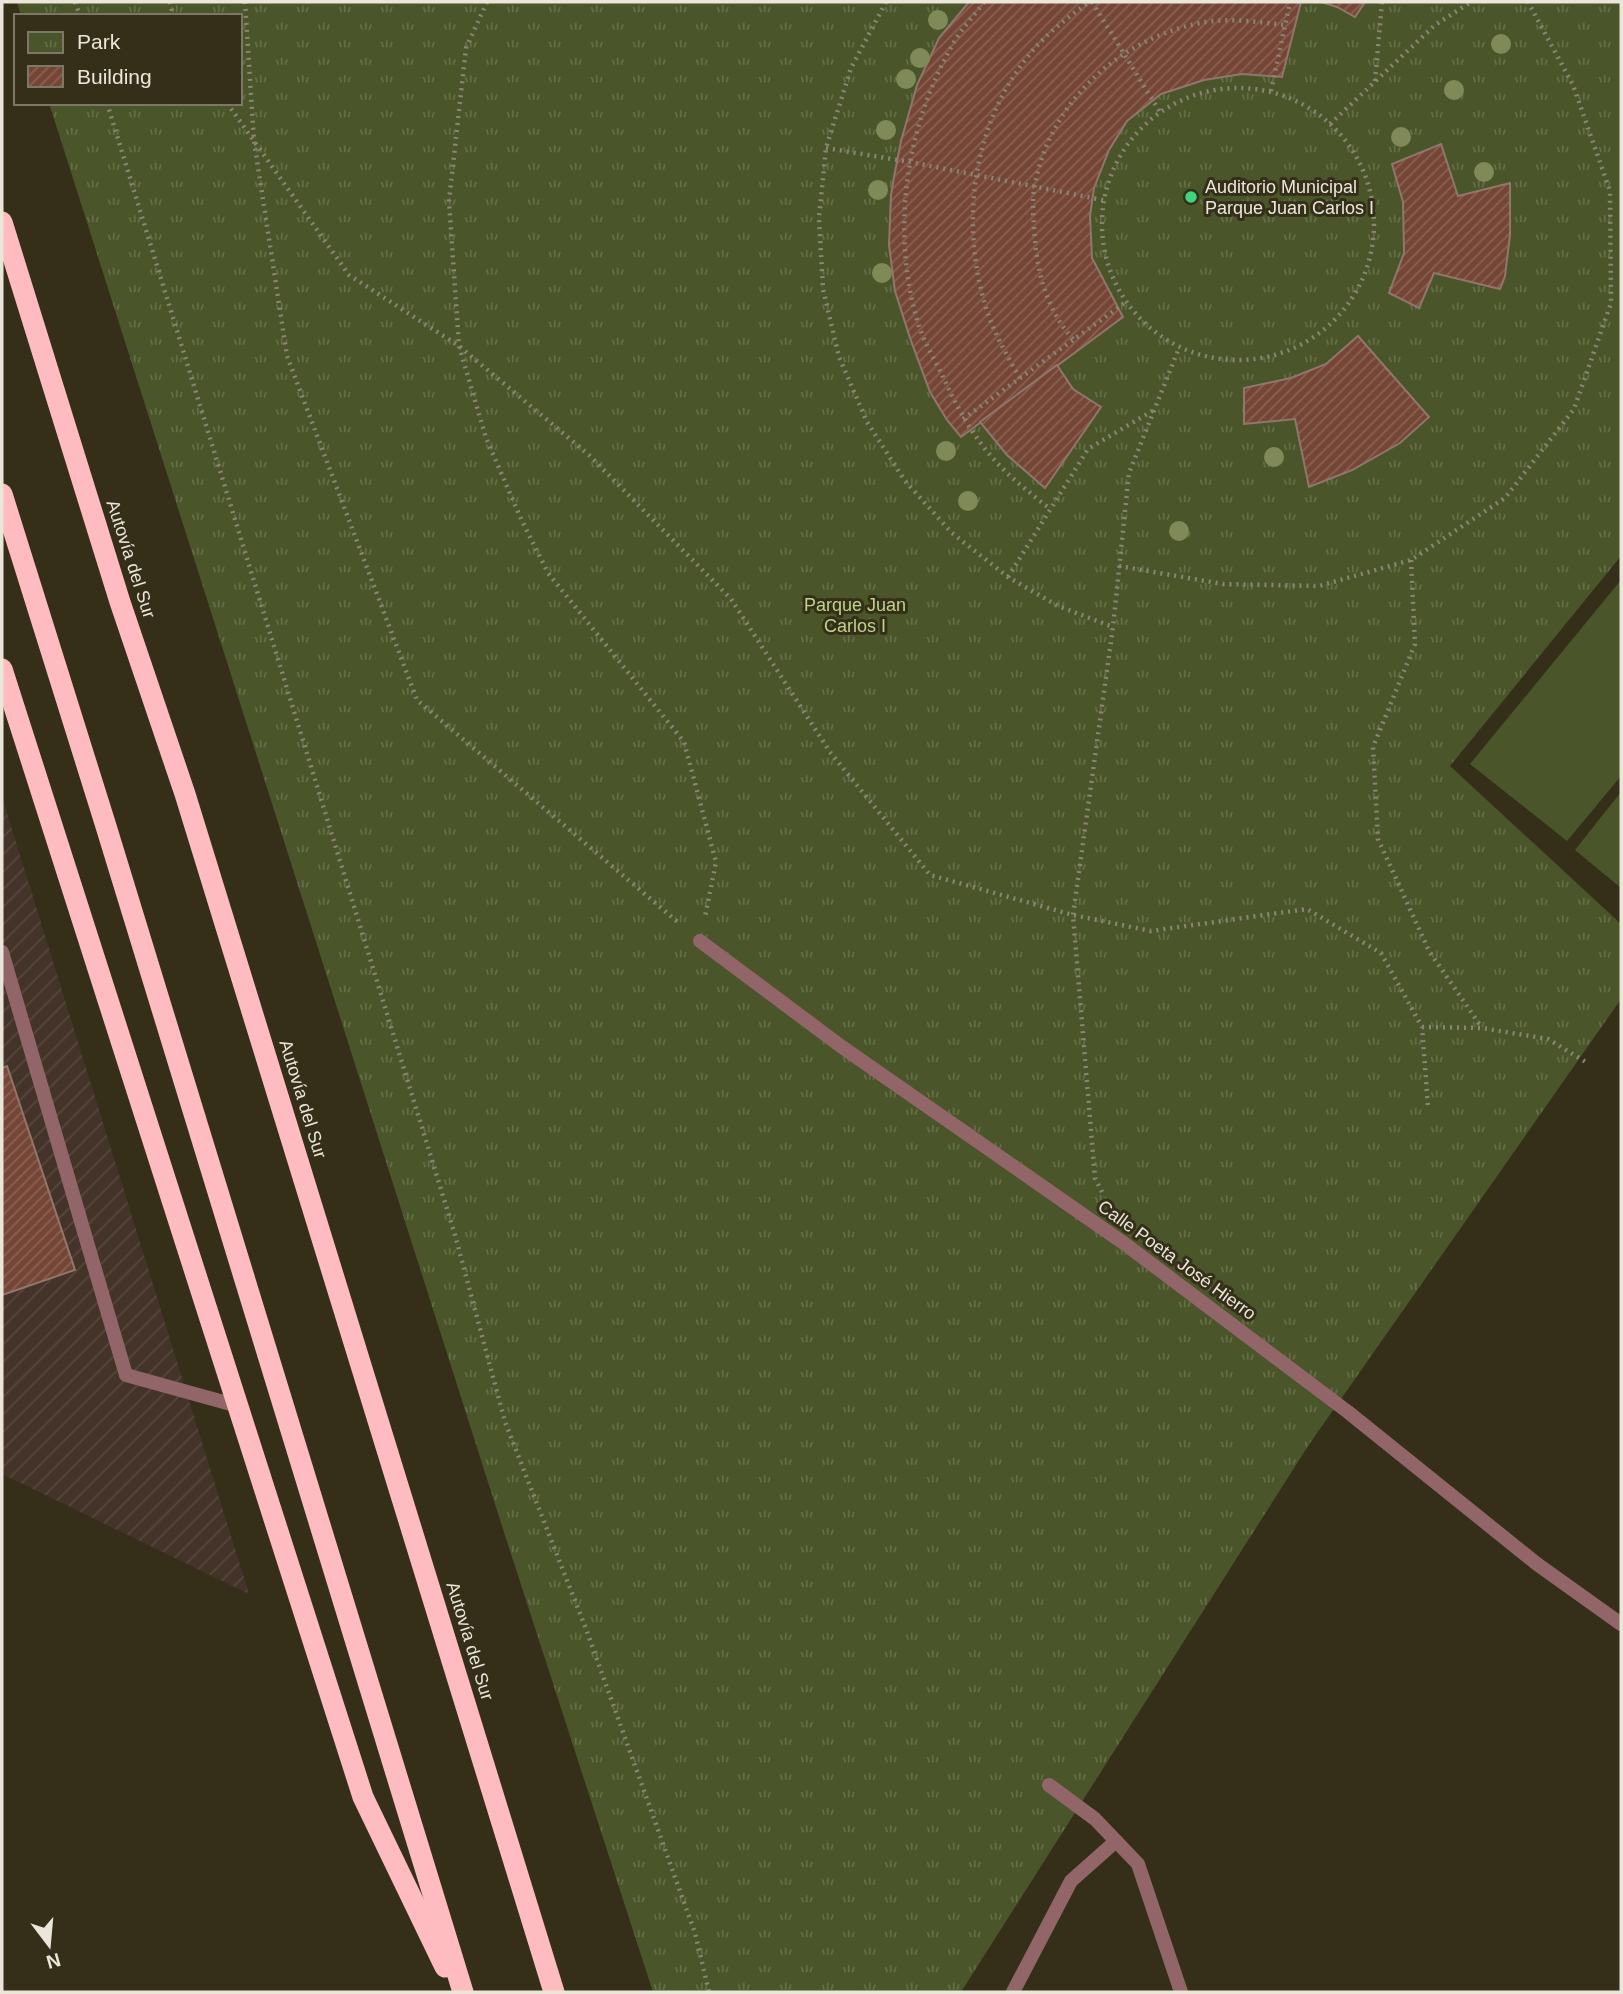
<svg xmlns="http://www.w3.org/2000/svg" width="1623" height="1994" font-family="Arial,sans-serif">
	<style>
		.industrial { fill: url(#industrial-furrows) }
		.park { fill: url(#park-tufts) }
		.pitch { fill: #4a5629 }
		.building { fill: url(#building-hatch); stroke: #91766d; stroke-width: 2 }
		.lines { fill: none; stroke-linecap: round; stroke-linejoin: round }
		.path { stroke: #8a8574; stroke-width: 4.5; stroke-dasharray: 2 5; stroke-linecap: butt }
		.service { stroke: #926568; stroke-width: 14 }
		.motorway { stroke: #febbc0; stroke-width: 21 }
		.tree { fill: #808a58 }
		.poi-dot { fill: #3bd77f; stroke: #352f1a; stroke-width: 2.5 }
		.labels { text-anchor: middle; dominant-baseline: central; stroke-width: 6; stroke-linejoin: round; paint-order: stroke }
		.poi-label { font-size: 18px; fill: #eae6d9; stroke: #352f1a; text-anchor: start }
		.street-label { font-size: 18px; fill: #eae6d9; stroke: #352f1a }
		.park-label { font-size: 18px; fill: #bdd48a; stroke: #352f1a }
	</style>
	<defs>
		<pattern id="industrial-furrows" width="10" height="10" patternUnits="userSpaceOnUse" patternTransform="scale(1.75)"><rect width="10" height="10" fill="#443329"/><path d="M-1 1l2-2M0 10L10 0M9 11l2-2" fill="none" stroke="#56473d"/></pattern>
		<pattern id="park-tufts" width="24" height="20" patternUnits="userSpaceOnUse" patternTransform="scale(1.75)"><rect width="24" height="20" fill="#4a5629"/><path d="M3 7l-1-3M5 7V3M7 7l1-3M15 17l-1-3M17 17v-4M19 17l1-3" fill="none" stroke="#646e47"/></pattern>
		<pattern id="building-hatch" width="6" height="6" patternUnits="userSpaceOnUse" patternTransform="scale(1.75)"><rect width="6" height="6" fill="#754636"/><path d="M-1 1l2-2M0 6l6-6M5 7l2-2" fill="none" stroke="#896152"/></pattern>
	</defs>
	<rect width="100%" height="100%" fill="#352f1a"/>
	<path class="industrial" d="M 2,797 L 249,1594 L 2,1474 Z"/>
	<path class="park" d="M 17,2 L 1621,2 L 1621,556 L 1450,766 L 1621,924 L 1621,999 L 1308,1446 L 961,1992 L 653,1992 L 502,1526 L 49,103 L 240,103 L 240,16 L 21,16 Z"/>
	<g class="pitch">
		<path d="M 1621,580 L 1621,776 L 1567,841 L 1470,764 Z"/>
		<path d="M 1621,792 L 1621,888 L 1575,850 Z"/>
	</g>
	<g class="building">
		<path d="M 969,2 L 1301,2 L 1282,77 L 1242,74 L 1204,80 L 1161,94 L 1127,121 L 1109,150 L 1094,188 L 1090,216 L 1092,258 L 1123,317 L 961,437 L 947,420 L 930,392 L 910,338 L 895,291 L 889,245 L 891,195 L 894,177 L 901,141 L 917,85 L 939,38 Z"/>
		<path d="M 1321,2 L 1365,2 L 1355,17 L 1337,7 Z"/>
		<path d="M 1441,144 L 1458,196 L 1510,183 L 1510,235 L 1505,276 L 1500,289 L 1434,273 L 1419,308 L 1389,293 L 1404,253 L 1403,202 L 1392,164 Z"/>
		<path d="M 1358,336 L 1429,417 L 1400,443 L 1352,470 L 1309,487 L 1295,419 L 1244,424 L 1244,388 L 1291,378 L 1326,364 Z"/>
		<path d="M 1057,365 L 1073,389 L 1101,407 L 1045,488 L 1007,455 L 980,422 Z"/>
		<path d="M 7,1066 L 75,1270 L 2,1295 L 2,1068 Z"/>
	</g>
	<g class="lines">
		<g class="path">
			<path d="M 75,2 L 80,16"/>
			<path d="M 170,2 L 173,16"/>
			<path d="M 245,2 L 254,141 L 287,356 L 417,700 L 680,924"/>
			<path d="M 487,2 L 466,48 L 449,201 L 459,346 L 486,438 L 522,521 L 548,573 L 684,742 L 716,862 L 705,917"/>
			<path d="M 886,2 L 851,68 L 826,148 L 819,218 L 823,289 L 839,357 L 867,422 L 905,481 L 952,533 L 1008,577 L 1058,606 L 1113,627"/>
			<path d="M 984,2 C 974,16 961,29 953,44 C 905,127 890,235 919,326 C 925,344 936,362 944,379 C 957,407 971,433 991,456 C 1008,476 1029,492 1050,509"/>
			<path d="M 1092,2 L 1160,112"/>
			<path d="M 1375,81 L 1382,2"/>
			<circle cx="1238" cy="224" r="136"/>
			<path d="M 1271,91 L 1290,2"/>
			<path d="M 107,103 L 455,1235 L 505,1422 L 586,1629 L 695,1933 L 709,1992"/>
			<path d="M 227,103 L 349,275 L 459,346 L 589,455 L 731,599 L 830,752 L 930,875 L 1073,915 L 1151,931 L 1307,909 L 1381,953 L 1422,1027 L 1428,1107"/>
			<path d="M 1330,124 L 1435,25 L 1471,2"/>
			<path d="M 826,148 L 910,162 L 1103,200"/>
			<path d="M 1073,339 C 1045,308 1036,268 1034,226 C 1033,213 1032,197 1035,184 C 1051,100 1122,36 1206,22 C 1232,18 1259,22 1285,25"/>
			<path d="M 1020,378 C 1006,354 991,328 984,301 C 961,220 973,126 1026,59 C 1043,36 1066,19 1089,2"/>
			<path d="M 963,419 L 1126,302"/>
			<path d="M 1411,560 L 1415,644 L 1373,747 L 1378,839 L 1429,951 L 1482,1028"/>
			<path d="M 1119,566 L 1223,584 L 1319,586 L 1411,560 L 1505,498 L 1574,409 L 1611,303 L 1610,191 L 1573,85 L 1528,2"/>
			<path d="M 1008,577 L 1088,449 L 1154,410"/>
			<path d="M 1422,1027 L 1482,1028 L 1548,1039 L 1589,1064"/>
			<path d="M 1102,1192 L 1095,1178 L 1073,915 L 1113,627 L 1129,473 L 1179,348"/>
		</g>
		<g class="service">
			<path d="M 700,941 L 842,1047 L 1125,1244 L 1348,1412 L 1537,1564 L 1621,1624"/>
			<path d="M 2,952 L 126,1375 L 238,1406"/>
			<path d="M 1049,1785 L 1095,1819 L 1138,1864 L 1181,1992"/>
			<path d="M 1013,1992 L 1071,1881 L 1116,1841"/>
		</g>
		<g class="motorway">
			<path d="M 2,222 L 120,602 L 185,794 L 554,1992"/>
			<path d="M 2,494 L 105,823 L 463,1992"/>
			<path d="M 2,669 L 363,1797 L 445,1967"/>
		</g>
	</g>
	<g class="tree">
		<circle cx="938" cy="20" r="10"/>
		<circle cx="1501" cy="44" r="10"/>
		<circle cx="920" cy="58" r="10"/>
		<circle cx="906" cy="79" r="10"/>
		<circle cx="1454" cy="90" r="10"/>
		<circle cx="886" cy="130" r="10"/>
		<circle cx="1401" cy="137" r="10"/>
		<circle cx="1484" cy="172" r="10"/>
		<circle cx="878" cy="190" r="10"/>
		<circle cx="882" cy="273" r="10"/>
		<circle cx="946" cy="451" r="10"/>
		<circle cx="1274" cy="457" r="10"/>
		<circle cx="968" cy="501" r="10"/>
		<circle cx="1179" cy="531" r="10"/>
	</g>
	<circle class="poi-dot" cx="1191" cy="197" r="7"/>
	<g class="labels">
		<g class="poi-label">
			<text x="1205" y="187">Auditorio Municipal<tspan x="1205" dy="21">Parque Juan Carlos I</tspan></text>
		</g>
		<g class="street-label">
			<text transform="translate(131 559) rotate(72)">Autovía del Sur</text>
			<text transform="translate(303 1099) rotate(73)">Autovía del Sur</text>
			<text transform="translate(1177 1260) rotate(36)">Calle Poeta José Hierro</text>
			<text transform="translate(470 1641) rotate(73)">Autovía del Sur</text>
		</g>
		<g class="park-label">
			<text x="855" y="605">Parque Juan<tspan x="855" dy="21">Carlos I</tspan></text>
		</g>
	</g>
	<rect width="1623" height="1994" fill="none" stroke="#eae6d9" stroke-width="7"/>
	<rect x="14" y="14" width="228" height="91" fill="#352f1a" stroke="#7d7866" stroke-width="2"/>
	<rect x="28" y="32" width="35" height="21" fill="url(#park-tufts)" stroke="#7d7866" stroke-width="2"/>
	<text x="77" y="49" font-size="21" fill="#eae6d9">Park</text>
	<rect x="28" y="66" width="35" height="21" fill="url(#building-hatch)" stroke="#7d7866" stroke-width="2"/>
	<text x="77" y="84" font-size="21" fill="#eae6d9">Building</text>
	<g transform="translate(49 1945) rotate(164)" stroke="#352f1a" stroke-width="5" paint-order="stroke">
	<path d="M0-5L12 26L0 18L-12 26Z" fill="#eae6d9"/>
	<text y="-10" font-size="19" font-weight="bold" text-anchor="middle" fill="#eae6d9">N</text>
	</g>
</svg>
